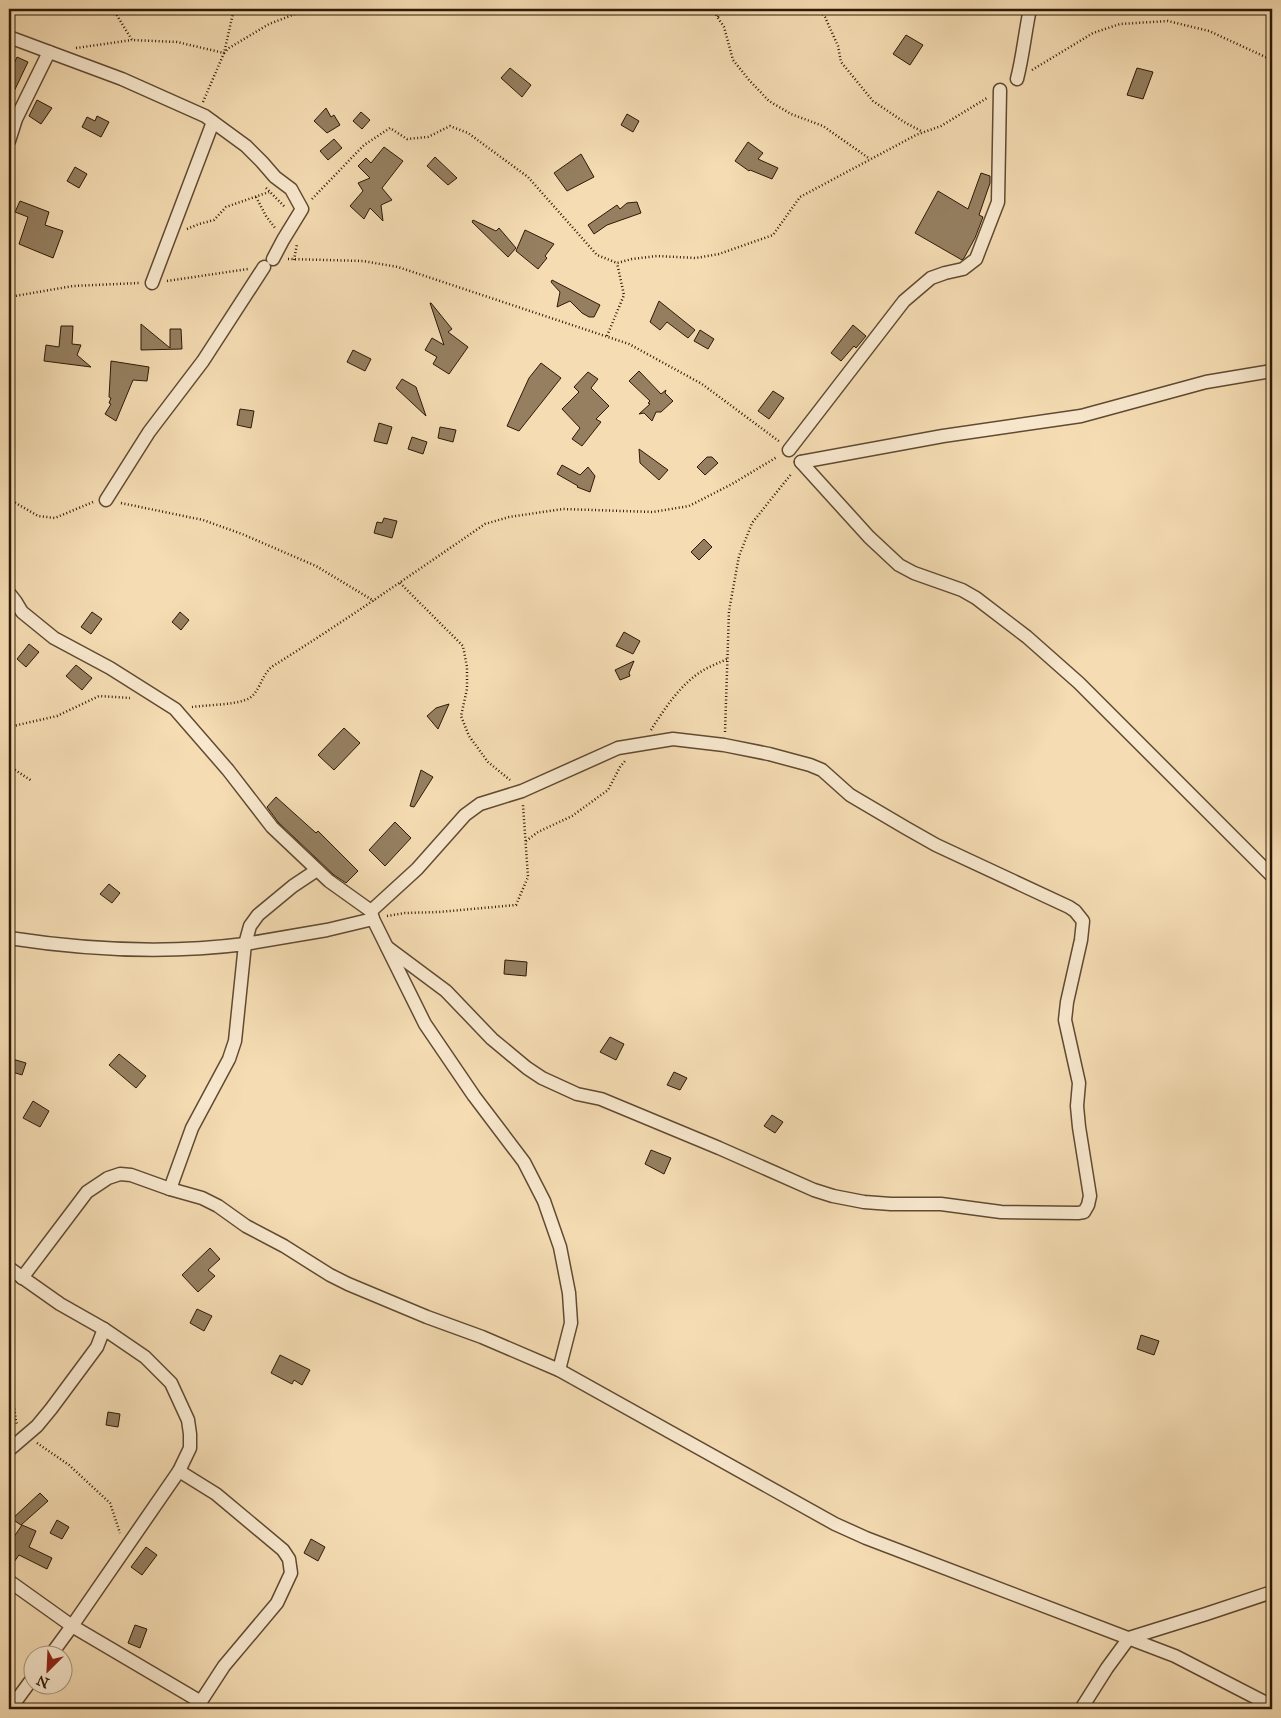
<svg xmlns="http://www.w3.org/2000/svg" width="1281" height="1718" font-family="'IM FELL Great Primer',serif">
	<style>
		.building { fill: #957f60; stroke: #2e1a07 }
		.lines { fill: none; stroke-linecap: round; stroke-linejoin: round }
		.minor-casing { stroke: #604a32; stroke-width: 15 }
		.path { stroke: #2e1a07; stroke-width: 2.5; stroke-dasharray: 1 2.5; stroke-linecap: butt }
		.minor { stroke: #f8e8ce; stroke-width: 12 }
	</style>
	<rect width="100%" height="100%" fill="#f5dcb3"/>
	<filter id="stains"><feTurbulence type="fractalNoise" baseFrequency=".004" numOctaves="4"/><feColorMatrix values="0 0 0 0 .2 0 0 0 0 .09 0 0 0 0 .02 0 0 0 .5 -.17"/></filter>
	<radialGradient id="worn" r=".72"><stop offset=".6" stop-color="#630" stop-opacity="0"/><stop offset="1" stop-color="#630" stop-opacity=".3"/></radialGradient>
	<g class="building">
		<path d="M 906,35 L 923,45 L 910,65 L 893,54 Z"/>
		<path d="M 17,57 L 28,62 L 9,102 L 9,75 Z"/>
		<path d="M 510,68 L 531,85 L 522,97 L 501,78 Z"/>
		<path d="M 1137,68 L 1153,72 L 1143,99 L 1127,95 Z"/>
		<path d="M 37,100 L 52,108 L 41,124 L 29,116 Z"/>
		<path d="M 326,108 L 331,117 L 334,115 L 340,125 L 327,133 L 314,121 Z"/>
		<path d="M 361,112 L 370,120 L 362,129 L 353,121 Z"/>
		<path d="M 627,114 L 639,121 L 633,132 L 621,125 Z"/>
		<path d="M 97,116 L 109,122 L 101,137 L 82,127 L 87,117 L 95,121 Z"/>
		<path d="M 334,139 L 342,148 L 328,160 L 320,151 Z"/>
		<path d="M 748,142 L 763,153 L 758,159 L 778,168 L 772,179 L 750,170 L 749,171 L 735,161 Z"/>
		<path d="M 384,147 L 403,161 L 382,188 L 392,200 L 381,205 L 383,221 L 370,208 L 364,219 L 350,206 L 363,191 L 358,183 L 370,178 L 358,166 L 366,158 L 371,163 Z"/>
		<path d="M 581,154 L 594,177 L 567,191 L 554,173 Z"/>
		<path d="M 435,157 L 457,178 L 448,185 L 427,166 Z"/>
		<path d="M 75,167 L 87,174 L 79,188 L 67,181 Z"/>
		<path d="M 981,173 L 990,176 L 990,183 L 979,215 L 983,217 L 975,238 L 964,258 L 962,260 L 915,233 L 938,191 L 968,209 Z"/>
		<path d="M 20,201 L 49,212 L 45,225 L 63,231 L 53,258 L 19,244 L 28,217 L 15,212 Z"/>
		<path d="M 637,202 L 641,213 L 607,225 L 594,234 L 588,225 L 617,205 L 620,209 L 627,203 Z"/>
		<path d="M 473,220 L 496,231 L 499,228 L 516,248 L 508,257 L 472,222 Z"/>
		<path d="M 525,230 L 554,244 L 545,256 L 547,258 L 538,269 L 516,251 Z"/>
		<path d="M 552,280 L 600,305 L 594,317 L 589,317 L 582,313 L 570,301 L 557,307 L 560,292 L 551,282 Z"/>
		<path d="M 659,301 L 695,330 L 688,338 L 667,322 L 660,330 L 650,322 Z"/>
		<path d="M 430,303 L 431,303 L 452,329 L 448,332 L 468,347 L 449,374 L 433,364 L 437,357 L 425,350 L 432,338 L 444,345 Z"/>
		<path d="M 141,324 L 170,348 L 170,329 L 181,329 L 182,349 L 141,350 Z"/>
		<path d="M 853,325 L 866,336 L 856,348 L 854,346 L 841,361 L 831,353 Z"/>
		<path d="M 61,326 L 73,326 L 72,344 L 81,345 L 77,355 L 91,367 L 44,361 L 46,345 L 59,347 Z"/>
		<path d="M 700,330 L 714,339 L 708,349 L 694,341 Z"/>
		<path d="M 353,350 L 371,359 L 365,371 L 347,362 Z"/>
		<path d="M 111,361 L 149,367 L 147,381 L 133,380 L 116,421 L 105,414 L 111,404 L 109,403 L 111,398 L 109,397 Z"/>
		<path d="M 541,363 L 561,378 L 519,431 L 507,426 L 529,378 Z"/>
		<path d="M 639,371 L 661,394 L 666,390 L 665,393 L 673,401 L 661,412 L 656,412 L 652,421 L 644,413 L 639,414 L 650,404 L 648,403 L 650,401 L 629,381 Z"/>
		<path d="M 588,372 L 598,379 L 591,388 L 609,406 L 596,419 L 601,422 L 582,446 L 572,439 L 580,428 L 562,409 L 579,392 L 574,387 Z"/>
		<path d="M 402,379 L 416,387 L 426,416 L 396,388 Z"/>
		<path d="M 773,391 L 784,398 L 769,419 L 758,411 Z"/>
		<path d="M 240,409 L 254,411 L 251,428 L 237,425 Z"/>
		<path d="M 379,423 L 392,427 L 387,444 L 374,441 Z"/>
		<path d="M 440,427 L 456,430 L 453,442 L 438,438 Z"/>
		<path d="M 412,437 L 427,442 L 423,454 L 408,449 Z"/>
		<path d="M 639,449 L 668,470 L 659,480 L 640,463 Z"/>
		<path d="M 707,457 L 712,457 L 718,463 L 705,475 L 697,467 Z"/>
		<path d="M 562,465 L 580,475 L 588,467 L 595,476 L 590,492 L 577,487 L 578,486 L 557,474 Z"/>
		<path d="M 384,518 L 397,521 L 392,538 L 374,533 L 377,522 L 382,523 Z"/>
		<path d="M 704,539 L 712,547 L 699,560 L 691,552 Z"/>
		<path d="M 92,612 L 102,619 L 91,634 L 81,627 Z"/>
		<path d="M 180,612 L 189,620 L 181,630 L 172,622 Z"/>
		<path d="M 624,632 L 640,641 L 633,654 L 616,646 Z"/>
		<path d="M 29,644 L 39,652 L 26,667 L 17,659 Z"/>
		<path d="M 634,661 L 629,673 L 630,676 L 620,680 L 615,670 Z"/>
		<path d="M 76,665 L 92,678 L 82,690 L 66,676 Z"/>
		<path d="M 449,704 L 438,729 L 427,716 L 436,708 Z"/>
		<path d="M 344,728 L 360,743 L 334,770 L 318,755 Z"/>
		<path d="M 421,770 L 433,777 L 414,807 L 410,806 Z"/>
		<path d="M 276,797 L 316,833 L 318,831 L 358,871 L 346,883 L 334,875 L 278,822 L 267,807 Z"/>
		<path d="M 395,822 L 411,838 L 385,866 L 369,850 Z"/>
		<path d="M 109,884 L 120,893 L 112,903 L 100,894 Z"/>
		<path d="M 505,960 L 527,962 L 526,976 L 504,974 Z"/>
		<path d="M 610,1037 L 624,1044 L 616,1060 L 600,1052 Z"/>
		<path d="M 119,1054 L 146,1076 L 136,1088 L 109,1065 Z"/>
		<path d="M 9,1058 L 26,1063 L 22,1075 L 9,1071 Z"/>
		<path d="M 674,1072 L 687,1078 L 680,1090 L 667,1085 Z"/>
		<path d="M 33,1101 L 49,1111 L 40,1127 L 23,1118 Z"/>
		<path d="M 772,1115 L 783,1122 L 775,1133 L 764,1126 Z"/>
		<path d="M 651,1150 L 671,1158 L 664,1174 L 645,1164 Z"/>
		<path d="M 210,1248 L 220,1259 L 208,1270 L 215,1276 L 198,1292 L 182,1275 Z"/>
		<path d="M 197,1309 L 212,1316 L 204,1331 L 190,1323 Z"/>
		<path d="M 1141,1335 L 1159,1341 L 1154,1355 L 1137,1349 Z"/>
		<path d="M 280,1355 L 310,1370 L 302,1385 L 294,1380 L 292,1384 L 271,1373 Z"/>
		<path d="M 108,1412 L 120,1414 L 118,1427 L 106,1425 Z"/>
		<path d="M 40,1493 L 48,1501 L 21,1525 L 12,1519 Z"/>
		<path d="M 57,1520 L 69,1527 L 62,1539 L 50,1533 Z"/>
		<path d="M 22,1525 L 36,1531 L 29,1547 L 52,1558 L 47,1569 L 19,1555 L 9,1569 L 9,1544 Z"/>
		<path d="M 311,1539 L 325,1547 L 318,1561 L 304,1553 Z"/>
		<path d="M 146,1547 L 157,1555 L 142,1575 L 131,1567 Z"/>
		<path d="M 135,1625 L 147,1629 L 140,1648 L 128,1643 Z"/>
	</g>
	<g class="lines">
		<g class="minor-casing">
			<g id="minor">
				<path d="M 9,37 L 122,79 L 205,116 L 246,146 L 262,162 L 275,177 L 291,189 L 302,209 L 283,240 L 273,259"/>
				<path d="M 1017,79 C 1023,56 1025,32 1030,9"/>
				<path d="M 9,141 L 16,119 L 49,52"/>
				<path d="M 152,283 L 213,122"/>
				<path d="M 789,450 L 904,301 L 931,278 L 945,273 L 963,269 L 976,259 L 998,202 L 1000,90"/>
				<path d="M 801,462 L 869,537 L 899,565 L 914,573 L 962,590 L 976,598 L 1027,637 L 1079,683 L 1272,876"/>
				<path d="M 801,462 L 943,436 L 1081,416 L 1206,382 L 1272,371"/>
				<path d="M 106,500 L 149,432 L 203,361 L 264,267"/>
				<path d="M 9,593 L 16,602 L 22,612 L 54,638 L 110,668 L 175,709 L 228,770 L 272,827 L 329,881 L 371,911"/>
				<path d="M 317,870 L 293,886 L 258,915 L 250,926 L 245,944 L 327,930 L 373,919 L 371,911 L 417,869 L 465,815 L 480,804 L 522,791 L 618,748 L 673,739 L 724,745 L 769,754 L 810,765 L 822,770 L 850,795 L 906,828 L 936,845 L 1069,907 L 1075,911 L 1083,921 L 1081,940 L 1067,1002 L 1065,1020 L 1079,1083 L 1077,1106 L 1079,1127 L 1090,1196 L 1088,1205 L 1084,1212 L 1078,1213 L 1001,1212 L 941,1204 L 891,1204 L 864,1202 L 833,1196 L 814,1190 L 719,1148 L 601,1099 L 577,1094 L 542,1078 L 527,1068 L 492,1039 L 446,991 L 387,947"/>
				<path d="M 373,919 L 425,1024 L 474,1096 L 524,1162 L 544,1201 L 560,1247 L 569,1293 L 571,1323 L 559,1370"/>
				<path d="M 9,938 C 87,950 167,954 245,944 L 235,1041 L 229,1059 L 192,1128 L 170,1189"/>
				<path d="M 9,1268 L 60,1304 L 104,1329"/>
				<path d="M 22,1278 L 87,1192 L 108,1178 L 120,1174 L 131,1175 L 170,1189 L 202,1198 L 218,1206 L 246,1226 L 284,1246 L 330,1275 L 348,1284 L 427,1317 L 482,1337 L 559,1370 L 835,1524 L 866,1538 L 1175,1656 L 1272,1706"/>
				<path d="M 9,1450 L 37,1426 L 51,1409 L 97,1347 L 104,1329 L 145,1357 L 171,1383 L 188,1420 L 190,1434 L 190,1448 L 179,1471 L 72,1626 L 201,1702"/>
				<path d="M 179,1471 L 216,1494 L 283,1550 L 289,1559 L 291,1573 L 277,1603 L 224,1666 L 196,1709"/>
				<path d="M 9,1581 L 72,1626 L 50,1656"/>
				<path d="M 10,1709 L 32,1679"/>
				<path d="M 1081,1709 L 1107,1668 L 1129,1638 L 1206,1614 L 1272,1592"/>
			</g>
		</g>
		<g class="path">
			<path d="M 113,9 L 132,40 L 177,42 L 224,53 L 229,48 L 269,24 L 308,9"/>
			<path d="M 712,9 L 724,27 L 733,60 L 749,80 L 769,101 L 791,114 L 823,126 L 870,159"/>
			<path d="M 818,9 L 825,17 L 838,46 L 841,62 L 873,101 L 904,122 L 923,132"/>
			<path d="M 718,17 L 722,9"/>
			<path d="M 76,48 L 132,40"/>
			<path d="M 1032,70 L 1093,33 L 1120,24 L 1168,21 L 1209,31 L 1272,60"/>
			<path d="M 203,102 L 224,53 L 234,9"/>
			<path d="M 266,188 L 285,207"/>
			<path d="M 256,197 L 266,216 L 275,228"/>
			<path d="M 312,199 L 364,145 L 390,128 L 407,139 L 428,137 L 450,126 L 468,133 L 528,177 L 597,255 L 617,263 L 632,259 L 657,256 L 696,258 L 719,254 L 773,235 L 800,197 L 916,135 L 941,126 L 987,98"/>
			<path d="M 187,229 L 199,224 L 214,220 L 226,207 L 269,192"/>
			<path d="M 288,259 L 363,261 L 398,267 L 629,344 L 702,384 L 780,442"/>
			<path d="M 294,260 L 297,244"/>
			<path d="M 167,281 L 248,269"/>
			<path d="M 9,297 L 73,286 L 139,283"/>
			<path d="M 607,336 L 624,295 L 617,263"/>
			<path d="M 9,499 L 38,516 L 55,518 L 93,502"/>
			<path d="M 121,503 L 203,520 L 242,534 L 316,566 L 374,601"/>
			<path d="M 400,583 L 463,646 L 467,667 L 467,689 L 461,716 L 469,736 L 488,762 L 510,780"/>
			<path d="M 192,707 C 206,705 232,705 245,700 C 260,696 260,675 273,666 C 345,621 415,572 485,524 L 509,517 L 563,509 L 653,512 L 689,506 L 732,484 L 777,457"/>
			<path d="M 9,727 L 57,716 L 99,696 L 130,698"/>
			<path d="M 651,730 C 665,708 680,685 702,671 C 710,666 719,663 727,659"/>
			<path d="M 725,732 L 729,611 L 739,556 L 752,523 L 792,473"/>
			<path d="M 9,766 L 32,781"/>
			<path d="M 526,841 L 538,832 L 572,816 L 608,790 L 620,767 L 625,761"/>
			<path d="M 387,916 L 405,913 L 439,912 L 516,905 L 528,877 L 523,805"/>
			<path d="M 11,1325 L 11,1385 L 16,1421 L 17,1424"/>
			<path d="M 37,1443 L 69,1465 L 110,1503 L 120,1533"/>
		</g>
		<use href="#minor" class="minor"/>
	</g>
	<rect width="1281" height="1718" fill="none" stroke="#f5dcb3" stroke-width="30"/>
	<rect x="10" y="10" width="1261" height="1698" fill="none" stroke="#2e1a07" stroke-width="2.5"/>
	<rect x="15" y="15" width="1251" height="1688" fill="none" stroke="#2e1a07"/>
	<g transform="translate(48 1670) rotate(204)"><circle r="24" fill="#f8e8ce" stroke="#a7967e"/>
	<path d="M0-4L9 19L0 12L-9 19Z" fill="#8f2418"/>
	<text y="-8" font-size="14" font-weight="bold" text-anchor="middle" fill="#2e1a07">N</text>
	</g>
	<rect width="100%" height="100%" filter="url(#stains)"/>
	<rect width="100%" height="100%" fill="url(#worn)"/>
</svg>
